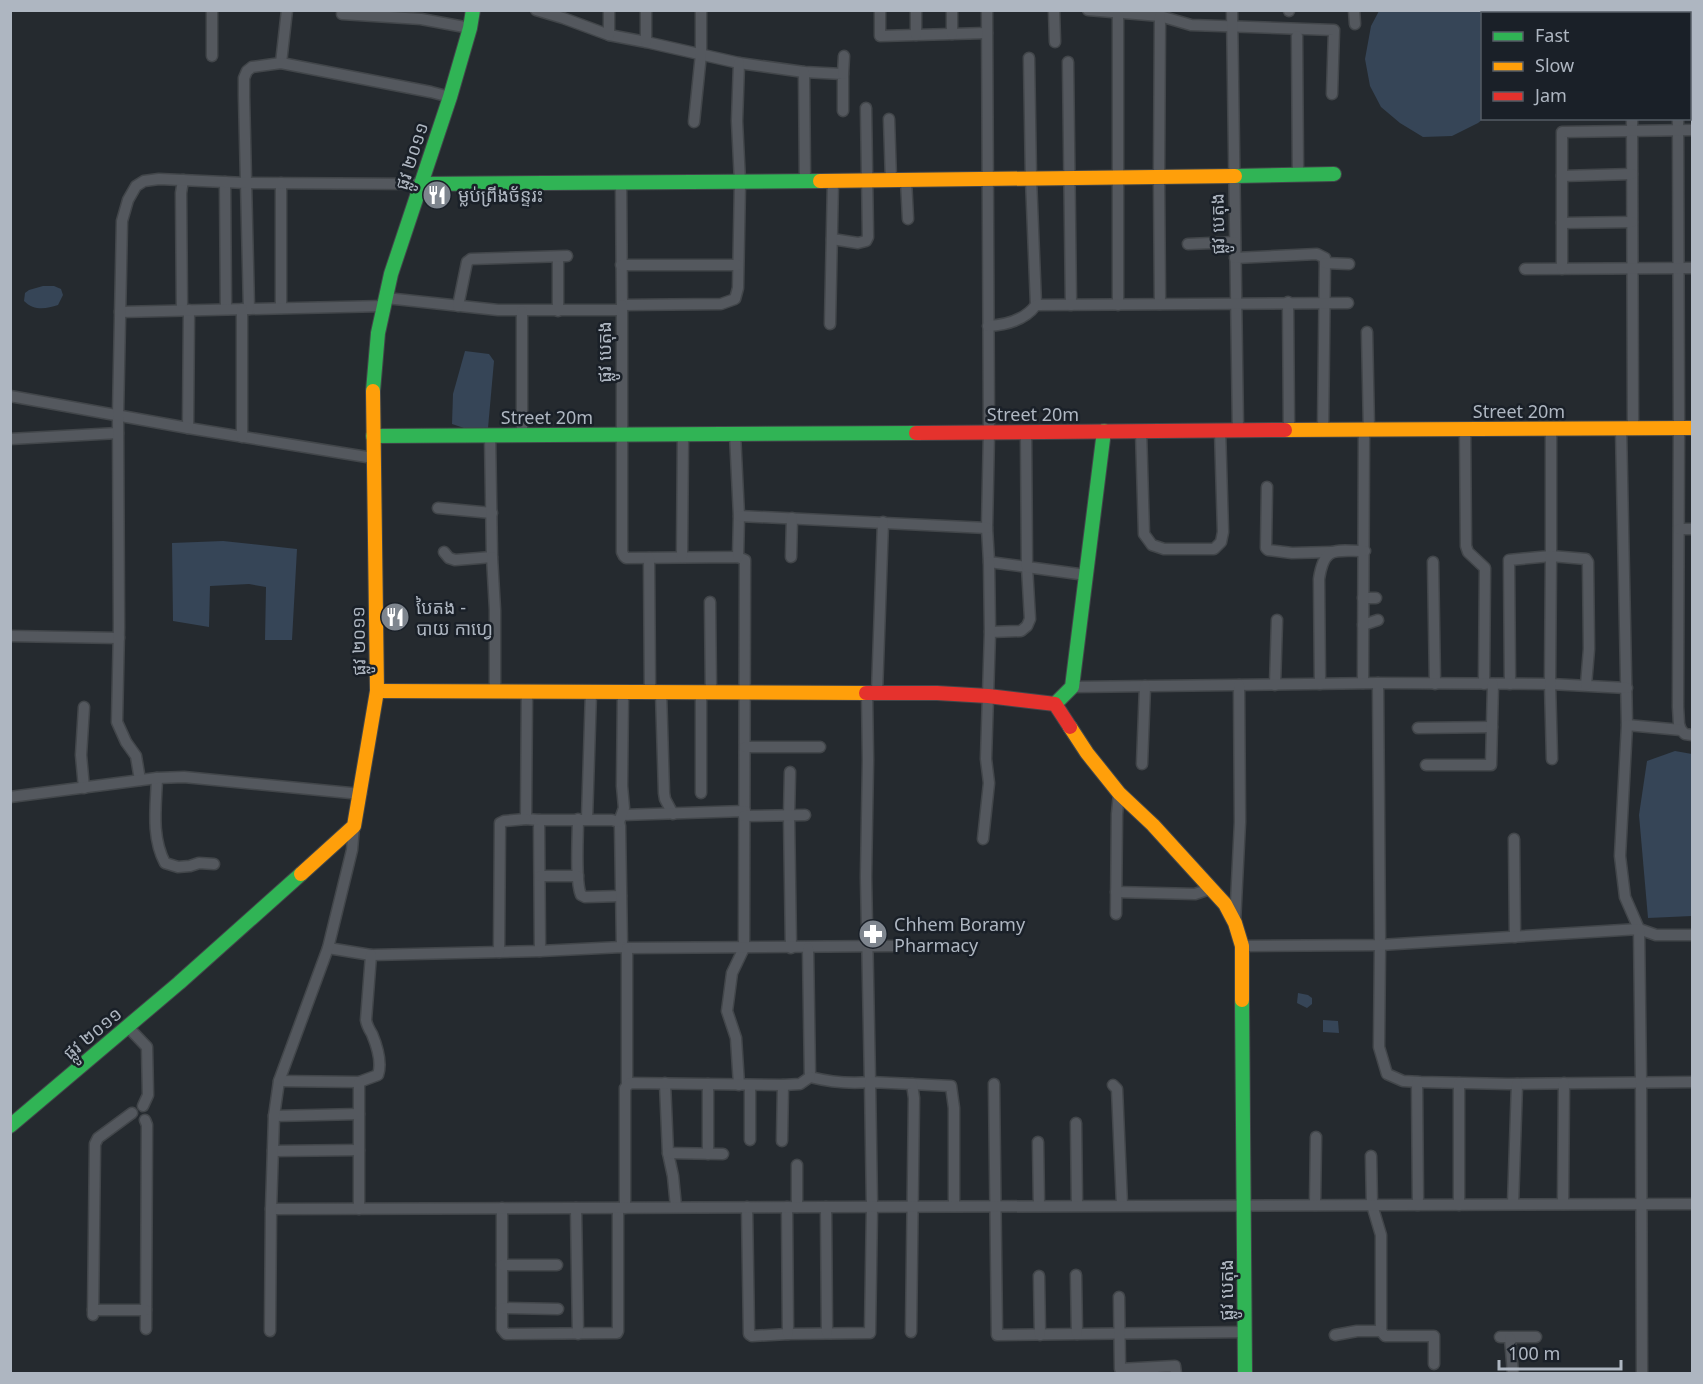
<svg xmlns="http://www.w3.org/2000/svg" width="1703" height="1384" font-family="'Noto Sans','Noto Sans Khmer',sans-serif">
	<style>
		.water { fill: #364557 }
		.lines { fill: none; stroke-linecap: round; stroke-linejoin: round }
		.street-casing { stroke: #42464a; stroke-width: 13 }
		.fast-casing { stroke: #42464a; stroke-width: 16 }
		.slow-casing { stroke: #42464a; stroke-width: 16 }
		.jam-casing { stroke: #42464a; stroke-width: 16 }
		.street { stroke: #54585e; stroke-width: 10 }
		.fast { stroke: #30b455; stroke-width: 14 }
		.slow { stroke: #ff9f0a; stroke-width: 14 }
		.jam { stroke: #e5322d; stroke-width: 14 }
		.labels { text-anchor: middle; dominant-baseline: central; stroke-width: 5; stroke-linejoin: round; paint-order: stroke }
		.street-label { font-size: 18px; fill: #aeb6c1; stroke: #1a2028 }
		.poi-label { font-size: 18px; fill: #aeb6c1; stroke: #1a2028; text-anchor: start }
	</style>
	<rect width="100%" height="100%" fill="#252a2f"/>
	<g class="water">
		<path d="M 1379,11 L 1509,11 L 1508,13 L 1482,14 L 1483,119 L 1478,123 L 1452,136 L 1423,137 L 1400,123 L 1381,107 L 1370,86 L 1365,59 L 1371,26 Z"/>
		<path d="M 43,286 L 54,286 L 61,289 L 63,295 L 58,305 C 46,309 34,311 24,301 L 25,293 L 29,290 Z"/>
		<path d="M 465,351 L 489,354 L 494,361 L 488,428 L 476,432 L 452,424 L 453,394 Z"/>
		<path d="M 223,541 L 297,549 L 292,640 L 265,640 L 266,587 L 249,584 L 210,586 L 209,627 L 173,621 L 172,543 Z"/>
		<path d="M 1675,751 L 1692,754 L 1692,916 L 1648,918 L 1639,815 L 1647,761 Z"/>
		<path d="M 1298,993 L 1308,995 L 1312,998 L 1312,1004 L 1307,1008 L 1297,1003 Z"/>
		<path d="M 1323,1020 L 1338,1021 L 1339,1033 L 1323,1032 Z"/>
	</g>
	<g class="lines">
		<g class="street-casing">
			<g id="street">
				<path d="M 212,10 L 212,56"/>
				<path d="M 536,10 L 563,18 L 609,35 L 646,42 L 739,63 L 804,72 L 843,74 L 843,111"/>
				<path d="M 609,10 L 609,35"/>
				<path d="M 646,10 L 646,42"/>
				<path d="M 880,10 L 880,36 L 987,33"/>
				<path d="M 916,10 L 916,35"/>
				<path d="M 987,10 L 989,432 L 987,528 L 989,562 L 1027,567 L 1030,619 L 1027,626 L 1021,631 L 990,632"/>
				<path d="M 1054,10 L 1055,42"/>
				<path d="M 1088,10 L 1160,16 L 1191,25 L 1334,30 L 1332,94"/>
				<path d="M 1232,10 L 1238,430"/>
				<path d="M 1289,10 L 1289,11"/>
				<path d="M 1354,10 L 1355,24"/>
				<path d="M 1631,10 L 1631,14"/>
				<path d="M 1678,10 L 1678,14"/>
				<path d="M 1118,13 L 1118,305"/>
				<path d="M 342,14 L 421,19 L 470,28"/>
				<path d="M 952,34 L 952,10"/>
				<path d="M 1297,36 L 1298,175"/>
				<path d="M 1029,58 L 1031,179 L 1036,305"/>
				<path d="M 1068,62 L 1071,305"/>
				<path d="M 281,63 L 287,10"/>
				<path d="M 804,72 L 805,181"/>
				<path d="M 843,74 L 844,56"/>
				<path d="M 1632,118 L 1633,428"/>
				<path d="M 1678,118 L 1679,428 L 1678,707 L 1679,724 L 1681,730"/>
				<path d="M 889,119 L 891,180"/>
				<path d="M 694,122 L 701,54 L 701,10"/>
				<path d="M 1562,176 L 1632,174"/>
				<path d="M 906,180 L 908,219"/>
				<path d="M 225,182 L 226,309"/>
				<path d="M 281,183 L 281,308"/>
				<path d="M 621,183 L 622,305 L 721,304 L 735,299 L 738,288 L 740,182 L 737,121 L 739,63"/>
				<path d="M 1562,223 L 1632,222"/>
				<path d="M 832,239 L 858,243 L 866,241 L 868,237 L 866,108"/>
				<path d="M 1188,244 L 1235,242"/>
				<path d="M 558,257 L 558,311"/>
				<path d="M 1235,258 L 1317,254 L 1325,258 L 1323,430"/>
				<path d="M 1325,263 L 1349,264"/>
				<path d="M 621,265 L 738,265"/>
				<path d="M 1525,269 L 1692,268"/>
				<path d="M 1562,269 L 1562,132 L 1692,130"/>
				<path d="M 386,298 L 498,310 L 622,310"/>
				<path d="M 1288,302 L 1289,430"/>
				<path d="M 1160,304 L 1159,178 L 1160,16"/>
				<path d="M 622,305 L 622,552 L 624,556 L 626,558 L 738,557 L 745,560 L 744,948 L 732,973 L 727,1011 L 736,1038 L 739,1085"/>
				<path d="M 458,306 L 467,262 L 471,259 L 567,256"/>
				<path d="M 249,309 L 384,306"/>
				<path d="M 182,310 L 181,193 L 183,180"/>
				<path d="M 189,310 L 188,428 L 373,458"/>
				<path d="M 120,312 L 249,309 L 244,96 L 244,78 L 247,71 L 252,67 L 281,63 L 431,92 L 450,97"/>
				<path d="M 830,324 L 833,181"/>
				<path d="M 988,326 C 1006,325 1025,320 1036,305 L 1348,303"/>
				<path d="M 1367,332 L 1369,430"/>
				<path d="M 10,396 L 188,428"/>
				<path d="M 1621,428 L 1627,725"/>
				<path d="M 1465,429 L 1466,546 L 1468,552 L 1485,568 L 1484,684"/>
				<path d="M 1141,431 L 1144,534 L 1152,545 L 1164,549 L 1214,549 L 1221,542 L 1223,532 L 1220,430"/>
				<path d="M 1026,432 L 1027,567 L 1086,575"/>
				<path d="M 735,434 L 739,516 L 738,557"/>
				<path d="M 522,435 L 522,311"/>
				<path d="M 242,437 L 242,309"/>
				<path d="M 10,439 L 118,433"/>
				<path d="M 1267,487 L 1266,548 L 1268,550 L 1292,553 L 1332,552"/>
				<path d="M 438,508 L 492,513"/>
				<path d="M 739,516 L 987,528"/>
				<path d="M 1679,529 L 1692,529"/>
				<path d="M 444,552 L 449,558 L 455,560 L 492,557 L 490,435"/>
				<path d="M 492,557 L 495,610 L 495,691"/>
				<path d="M 682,557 L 683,434"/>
				<path d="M 791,557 L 792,518"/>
				<path d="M 649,558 L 650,693"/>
				<path d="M 1433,562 L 1435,684"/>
				<path d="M 1363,598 L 1376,598"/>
				<path d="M 710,602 L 711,692"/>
				<path d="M 1363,625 L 1378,620"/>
				<path d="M 10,636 L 119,638"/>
				<path d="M 1363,683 L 1364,430"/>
				<path d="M 1378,683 L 1380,945 L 1379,1047 L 1387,1074 L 1403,1081 L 1421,1082 L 1508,1084 L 1692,1082"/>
				<path d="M 1320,684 L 1319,579 C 1324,545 1335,551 1365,551"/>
				<path d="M 1510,684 L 1509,560 L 1551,556 L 1551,429"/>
				<path d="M 1275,685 L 1277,620"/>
				<path d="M 1072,687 L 1378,683 L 1550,684 L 1627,688"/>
				<path d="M 527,691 L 526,819 L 539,820 L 540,951"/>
				<path d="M 661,692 L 664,793 L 665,799 L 673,814"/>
				<path d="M 877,692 L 883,522"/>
				<path d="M 84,707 L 81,755 L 84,788"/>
				<path d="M 1418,728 L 1492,727"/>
				<path d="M 1692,735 L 1685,734 L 1681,730 L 1627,725 L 1620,856 L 1625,897 L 1639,929 L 1656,935 L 1692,935"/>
				<path d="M 745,747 L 820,747"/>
				<path d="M 1552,759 L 1550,684 L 1551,556 L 1586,559 L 1588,562 L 1589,649 L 1586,685"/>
				<path d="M 1142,764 L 1145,686"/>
				<path d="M 1426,765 L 1491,765 L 1493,684"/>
				<path d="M 790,772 L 789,816 L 791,948"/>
				<path d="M 157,778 C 156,806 151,837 165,863 L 178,867 L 190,866 L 199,863 L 214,864"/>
				<path d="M 140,780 L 136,756 L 126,742 L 117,722 L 119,627 L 118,415 L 122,221 L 128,200 L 136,186 L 144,181 L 159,179 L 246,183 L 421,184"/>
				<path d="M 701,793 L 701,692"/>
				<path d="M 10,797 L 157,778 L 184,777 L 361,794"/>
				<path d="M 622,815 L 745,811"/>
				<path d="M 744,816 L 805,815"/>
				<path d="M 578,819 C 578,836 575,882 581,895 L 585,897 L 621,896"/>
				<path d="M 587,819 L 591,692"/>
				<path d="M 539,820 L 612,820 L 619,822 L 620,826 L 622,947"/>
				<path d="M 619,822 L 624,808 L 622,786 L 623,693"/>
				<path d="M 983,839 L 989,783 L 986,759 L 990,632 L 989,562"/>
				<path d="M 1514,839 L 1515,937"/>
				<path d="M 540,876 L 578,876"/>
				<path d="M 1116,892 L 1195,894 L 1210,889"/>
				<path d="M 1116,914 L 1117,814 L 1119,793"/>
				<path d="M 1235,923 L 1240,822 L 1239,685"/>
				<path d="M 1242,946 L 1380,945 L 1639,929 L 1641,1082 L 1642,1374"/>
				<path d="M 328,948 L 371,955 L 540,951 L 622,947 L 627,948 L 893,946"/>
				<path d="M 808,948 L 810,1077"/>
				<path d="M 499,952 L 500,823 L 504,821 L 526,819"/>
				<path d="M 127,1026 L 147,1047 L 148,1095 L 143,1106"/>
				<path d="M 810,1077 C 830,1082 849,1084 870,1082 L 866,877 L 868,760 L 867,692"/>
				<path d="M 279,1081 L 359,1082 L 378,1075 C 382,1063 377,1046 372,1034 C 369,1029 367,1026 366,1020 L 371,955"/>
				<path d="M 1417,1082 L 1418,1205"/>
				<path d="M 665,1083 L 668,1153 L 673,1176 L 676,1207"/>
				<path d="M 1459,1083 L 1459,1205"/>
				<path d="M 708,1084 L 708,1154"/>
				<path d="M 912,1084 L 951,1086 L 954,1108 L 954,1206"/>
				<path d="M 994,1084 L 997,1335 L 1244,1332"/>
				<path d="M 627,1085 L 627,948"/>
				<path d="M 1113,1085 L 1117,1089 L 1122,1205"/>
				<path d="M 274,1116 L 359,1114"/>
				<path d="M 145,1120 L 147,1125 L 146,1329"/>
				<path d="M 1076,1123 L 1077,1205"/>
				<path d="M 750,1140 L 750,1085"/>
				<path d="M 782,1141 L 783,1085"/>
				<path d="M 1038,1142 L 1039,1206"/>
				<path d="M 273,1151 L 359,1150"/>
				<path d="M 668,1153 L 723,1154"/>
				<path d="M 1371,1156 L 1372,1205 L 1381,1235 L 1381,1331 L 1385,1336 L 1434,1336 L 1434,1364"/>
				<path d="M 1513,1204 L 1517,1084"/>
				<path d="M 1563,1204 L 1564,1083"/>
				<path d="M 1315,1205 L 1316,1137"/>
				<path d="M 747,1207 L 749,1334 L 752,1336 L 788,1334 L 870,1333 L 872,1207 L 870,1082 L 912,1084 L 914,1098 L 911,1332"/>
				<path d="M 787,1207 L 788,1334"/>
				<path d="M 797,1207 L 797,1165"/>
				<path d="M 826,1207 L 827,1333"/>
				<path d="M 502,1208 L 502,1329 L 506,1334 L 617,1333 L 618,1331 L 618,1208"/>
				<path d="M 576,1208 L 578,1334"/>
				<path d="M 625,1208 L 625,1088 L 630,1083 L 783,1085 L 800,1084 L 810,1077"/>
				<path d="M 271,1209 L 1692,1204"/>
				<path d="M 359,1209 L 359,1082"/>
				<path d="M 502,1265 L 557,1265"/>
				<path d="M 1076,1275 L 1077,1334"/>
				<path d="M 1039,1276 L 1040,1335"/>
				<path d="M 1119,1297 L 1120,1369 L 1175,1366 L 1176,1374"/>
				<path d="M 502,1308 L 558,1309"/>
				<path d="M 93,1310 L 146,1310"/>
				<path d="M 93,1315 L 95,1144 L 98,1138 L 132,1113"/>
				<path d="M 270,1331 L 271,1209 L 274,1116 L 279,1081 L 328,948 L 352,850 L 354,826"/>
				<path d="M 1335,1335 L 1357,1331 L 1381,1331"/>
				<path d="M 1500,1337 L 1536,1337"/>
				<path d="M 1510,1338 L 1513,1374"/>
			</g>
		</g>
		<g class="fast-casing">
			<g id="fast">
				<path d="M 1235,176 L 1334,174"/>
				<path d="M 421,184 L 820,181"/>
				<path d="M 373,391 L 378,333 L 391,274 L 450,97 L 470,28 L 473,10"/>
				<path d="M 373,436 L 916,433"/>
				<path d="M 1055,704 L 1072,687 L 1104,431"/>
				<path d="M 1242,1000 L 1245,1374"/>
				<path d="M 10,1126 L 179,983 L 301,874"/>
			</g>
		</g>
		<g class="slow-casing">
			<g id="slow">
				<path d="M 820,181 L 1235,176"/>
				<path d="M 1285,430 L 1692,428"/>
				<path d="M 377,691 L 866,693"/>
				<path d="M 1070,727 L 1087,753 L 1119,793 L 1153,825 L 1225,904 L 1235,923 L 1242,946 L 1242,1000"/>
				<path d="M 301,874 L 354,826 L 377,691 L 373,391"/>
			</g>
		</g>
		<g class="jam-casing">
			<g id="jam">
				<path d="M 916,433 L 1285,430"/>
				<path d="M 866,693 L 937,693 L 988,696 L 1055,704 L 1070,727"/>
			</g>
		</g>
		<use href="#street" class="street"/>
		<use href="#fast" class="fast"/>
		<use href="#slow" class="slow"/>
		<use href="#jam" class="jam"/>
	</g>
	<defs>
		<g id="restaurant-disc" transform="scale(1.5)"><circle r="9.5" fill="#7e858e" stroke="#1a2028"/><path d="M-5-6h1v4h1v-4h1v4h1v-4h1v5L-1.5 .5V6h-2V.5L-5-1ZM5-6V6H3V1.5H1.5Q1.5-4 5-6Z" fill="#fff"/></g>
		<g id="pharmacy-disc" transform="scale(1.5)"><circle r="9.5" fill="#7e858e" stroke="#1a2028"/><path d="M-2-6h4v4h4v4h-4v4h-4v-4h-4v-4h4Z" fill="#fff"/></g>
	</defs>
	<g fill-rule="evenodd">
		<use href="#restaurant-disc" x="437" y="195"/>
		<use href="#restaurant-disc" x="395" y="617"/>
		<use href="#pharmacy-disc" x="873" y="934"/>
	</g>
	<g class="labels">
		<g class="street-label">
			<text transform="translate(411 156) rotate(-72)">ផ្លូវ ២០១១</text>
			<text transform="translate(1217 224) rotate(-91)">ផ្លូវ បេតុង</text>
			<text transform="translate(604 352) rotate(-90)">ផ្លូវ បេតុង</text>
			<text x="1519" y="411">Street 20m</text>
			<text x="1033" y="414">Street 20m</text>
			<text x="547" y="417">Street 20m</text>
			<text transform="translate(358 641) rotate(-91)">ផ្លូវ ២០១១</text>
			<text transform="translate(92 1033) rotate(-40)">ផ្លូវ ២០១១</text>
			<text transform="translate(1226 1290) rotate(-90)">ផ្លូវ បេតុង</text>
		</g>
		<g class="poi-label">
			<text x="458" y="195">ម្លប់ព្រីងច័ន្ទរះ</text>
			<text x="416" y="607">បៃតង -<tspan x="416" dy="21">បាយ កាហ្វេ</tspan></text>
			<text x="894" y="924">Chhem Boramy<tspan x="894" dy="21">Pharmacy</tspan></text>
		</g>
	</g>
	<rect width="1703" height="1384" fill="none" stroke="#aeb6c1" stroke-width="24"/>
	<rect x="1481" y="12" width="210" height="108" fill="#1a2028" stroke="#555c65" stroke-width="1.5"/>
	<rect x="1493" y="32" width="30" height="9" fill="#30b455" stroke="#555c65" stroke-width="1.5"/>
	<text x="1535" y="42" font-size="18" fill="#aeb6c1">Fast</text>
	<rect x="1493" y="62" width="30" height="9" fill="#ff9f0a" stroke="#555c65" stroke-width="1.5"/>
	<text x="1535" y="72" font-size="18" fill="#aeb6c1">Slow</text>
	<rect x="1493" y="92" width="30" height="9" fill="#e5322d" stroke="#555c65" stroke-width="1.5"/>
	<text x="1535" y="102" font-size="18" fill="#aeb6c1">Jam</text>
	<path d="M1499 1360v9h122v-9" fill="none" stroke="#aeb6c1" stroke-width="3"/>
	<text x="1508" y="1360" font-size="18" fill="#aeb6c1" stroke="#1a2028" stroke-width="4.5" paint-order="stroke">100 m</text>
</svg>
